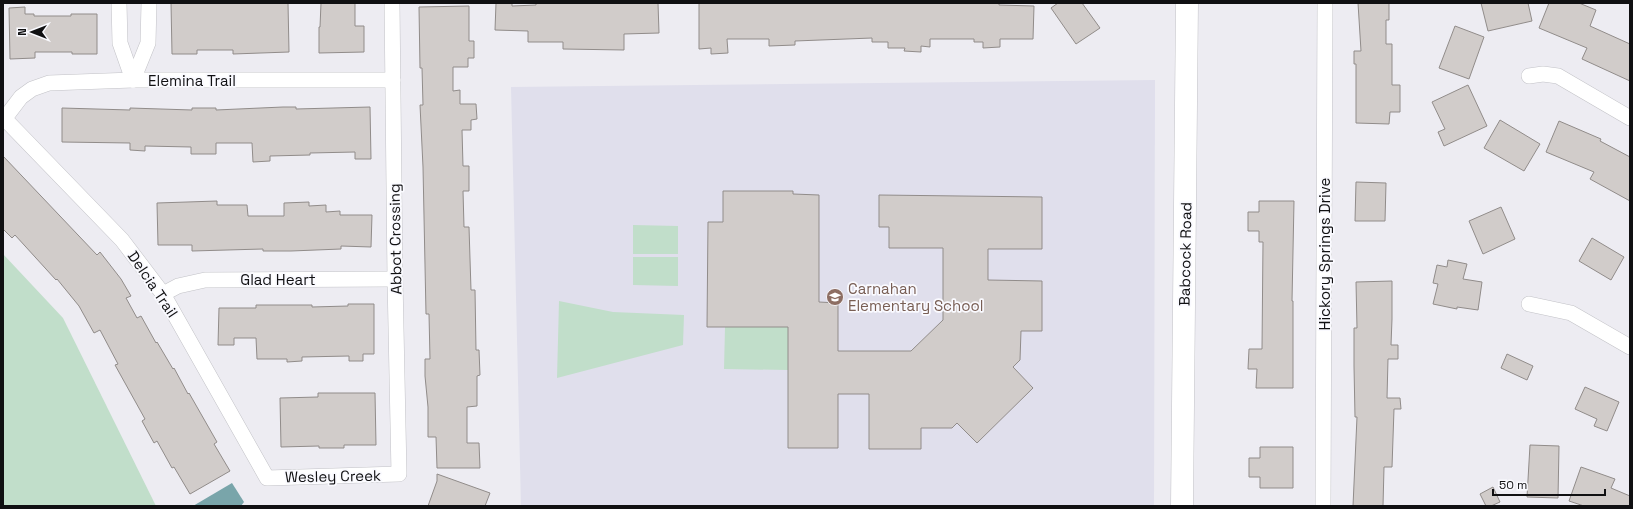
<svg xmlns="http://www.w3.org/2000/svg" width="1633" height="509" font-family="'Space Grotesk',sans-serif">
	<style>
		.built { fill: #e0dfec }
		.green { fill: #c1deca }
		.water { fill: #79a5aa }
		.building { fill: #d1ccca; stroke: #918c8a }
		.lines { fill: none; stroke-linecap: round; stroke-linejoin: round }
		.minor-casing { stroke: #c2c2c7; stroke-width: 16 }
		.secondary-casing { stroke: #c2c2c7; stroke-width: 23 }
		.minor { stroke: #fff; stroke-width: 15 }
		.secondary { stroke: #fff; stroke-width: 22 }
		.labels { text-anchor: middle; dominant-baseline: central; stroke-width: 3.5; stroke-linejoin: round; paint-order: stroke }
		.street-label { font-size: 15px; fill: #101012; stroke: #fafaff }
		.education-label { font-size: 15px; fill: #785e54; stroke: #fafaff; text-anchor: start }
	</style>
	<rect width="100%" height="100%" fill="#edecf2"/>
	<path class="built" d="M 1155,80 L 1154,506 L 521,506 L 511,87 Z"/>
	<g class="green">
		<path d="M 633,225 L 678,226 L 678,254 L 633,254 Z"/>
		<path d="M 3,254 L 63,318 L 156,506 L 3,506 Z"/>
		<path d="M 633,257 L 678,257 L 678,286 L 633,285 Z"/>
		<path d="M 559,301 L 613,312 L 684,315 L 683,345 L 557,378 Z"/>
		<path d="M 725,327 L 788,327 L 788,370 L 724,369 Z"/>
	</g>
	<path class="water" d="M 232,483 L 244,502 L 241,506 L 193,506 Z"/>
	<g class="building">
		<path d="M 171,3 L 288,3 L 289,52 L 233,54 L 233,50 L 197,50 L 197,54 L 172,54 Z"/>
		<path d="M 321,3 L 355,3 L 355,26 L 364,26 L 364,52 L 319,53 L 319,27 L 320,27 Z"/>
		<path d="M 496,3 L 512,3 L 512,6 L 536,5 L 536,3 L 658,3 L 659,33 L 624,34 L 624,50 L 563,49 L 563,42 L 528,42 L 528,31 L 495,30 Z"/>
		<path d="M 699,3 L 999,3 L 999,5 L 1034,6 L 1033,39 L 1000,39 L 1000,47 L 983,48 L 983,42 L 974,42 L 974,39 L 930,39 L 930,47 L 921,46 L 921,52 L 904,51 L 905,48 L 888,48 L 888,42 L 872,42 L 872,38 L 795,41 L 795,45 L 769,46 L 769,39 L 727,39 L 728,53 L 711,54 L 711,48 L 699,49 Z"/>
		<path d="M 1058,3 L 1082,3 L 1100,28 L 1076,44 L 1051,8 Z"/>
		<path d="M 1358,3 L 1389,3 L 1389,20 L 1386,20 L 1386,44 L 1392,44 L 1392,85 L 1400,85 L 1400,112 L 1390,112 L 1389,124 L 1356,123 L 1356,64 L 1354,64 L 1354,51 L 1361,51 Z"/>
		<path d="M 1481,3 L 1528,3 L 1532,21 L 1488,31 Z"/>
		<path d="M 1549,3 L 1579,3 L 1596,10 L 1590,26 L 1630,44 L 1630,81 L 1582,59 L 1587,48 L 1539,28 Z"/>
		<path d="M 469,6 L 469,41 L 474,41 L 474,58 L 468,58 L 468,67 L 453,67 L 453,91 L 460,90 L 460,104 L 476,104 L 477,119 L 471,120 L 471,130 L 462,130 L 463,166 L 469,166 L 469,191 L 463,191 L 464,227 L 469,227 L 471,290 L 475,290 L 476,350 L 479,350 L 480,375 L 477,376 L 477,406 L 467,407 L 467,443 L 479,443 L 480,468 L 437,468 L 436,437 L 428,437 L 428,407 L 425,376 L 425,359 L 430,359 L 429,314 L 426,314 L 423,167 L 420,105 L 423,105 L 422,68 L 420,68 L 419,7 Z"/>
		<path d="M 25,7 L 25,14 L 34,14 L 34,16 L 71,16 L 71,14 L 97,14 L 97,54 L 72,54 L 72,52 L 35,52 L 35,58 L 10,59 L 9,8 Z"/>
		<path d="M 1455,26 L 1484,37 L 1469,79 L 1439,68 Z"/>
		<path d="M 1468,85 L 1487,126 L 1444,146 L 1438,132 L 1445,129 L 1432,102 Z"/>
		<path d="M 283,107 L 296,107 L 296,109 L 370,107 L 371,159 L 355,159 L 355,152 L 310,153 L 310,155 L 270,156 L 270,161 L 253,162 L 252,143 L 216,143 L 216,154 L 191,154 L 191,147 L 145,146 L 145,151 L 130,150 L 130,143 L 62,142 L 62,108 L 130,110 L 130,108 L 192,110 L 192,108 L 216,108 L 216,110 Z"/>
		<path d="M 1500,120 L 1540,144 L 1524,171 L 1484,148 Z"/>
		<path d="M 1559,121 L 1601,139 L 1600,141 L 1630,157 L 1630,201 L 1590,179 L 1594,172 L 1546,152 Z"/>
		<path d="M 3,156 L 97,255 L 100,252 L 121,279 L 131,296 L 126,298 L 137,318 L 141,316 L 156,343 L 157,342 L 173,369 L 174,368 L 188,394 L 189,393 L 217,442 L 214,444 L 230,471 L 190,494 L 174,467 L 172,468 L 157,441 L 154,443 L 142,421 L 145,419 L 115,365 L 118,364 L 100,330 L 94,333 L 79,306 L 57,279 L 56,280 L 15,235 L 12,238 L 3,229 Z"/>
		<path d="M 1356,182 L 1386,183 L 1385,221 L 1355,221 Z"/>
		<path d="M 723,191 L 793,191 L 793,194 L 819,195 L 819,302 L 838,303 L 838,351 L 911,351 L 943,320 L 943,248 L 889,248 L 889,227 L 879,227 L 879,195 L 1042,197 L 1042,249 L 988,249 L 988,280 L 1042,281 L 1042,331 L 1021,331 L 1020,360 L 1013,367 L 1033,388 L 977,443 L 957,423 L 952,428 L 921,428 L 921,449 L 869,449 L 869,394 L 838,394 L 838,448 L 788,448 L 788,327 L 707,327 L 708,222 L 723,222 Z"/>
		<path d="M 217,201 L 217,205 L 247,205 L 248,216 L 284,216 L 284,203 L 309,202 L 309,206 L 326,205 L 326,212 L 340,211 L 340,215 L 372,215 L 371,247 L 341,246 L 341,249 L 291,251 L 263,251 L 263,249 L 192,251 L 192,245 L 158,245 L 157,203 Z"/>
		<path d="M 1259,201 L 1294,201 L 1292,301 L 1293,301 L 1293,388 L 1256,388 L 1257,369 L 1248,369 L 1249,349 L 1262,349 L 1263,242 L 1259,242 L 1259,231 L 1248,231 L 1248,212 L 1259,212 Z"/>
		<path d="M 1501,207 L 1515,239 L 1483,254 L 1469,221 Z"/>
		<path d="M 1592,238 L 1624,257 L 1611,280 L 1579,261 Z"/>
		<path d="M 1448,260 L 1467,264 L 1463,279 L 1482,282 L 1478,310 L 1457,307 L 1457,309 L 1433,304 L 1438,284 L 1433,283 L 1437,265 L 1447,267 Z"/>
		<path d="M 1392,281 L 1392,319 L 1391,345 L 1398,345 L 1398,359 L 1388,359 L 1387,398 L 1400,398 L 1401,409 L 1394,409 L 1392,467 L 1384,467 L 1383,506 L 1353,506 L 1357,417 L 1355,417 L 1354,366 L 1354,328 L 1357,328 L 1356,282 Z"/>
		<path d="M 348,304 L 374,304 L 374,354 L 363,354 L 363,361 L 349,361 L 349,356 L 302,357 L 302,361 L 287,362 L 287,359 L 257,359 L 256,338 L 234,338 L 234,345 L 218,345 L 219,308 L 256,308 L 256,305 L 312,305 L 312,307 L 348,306 Z"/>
		<path d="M 1507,354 L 1533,366 L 1527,380 L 1501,368 Z"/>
		<path d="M 1585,387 L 1619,402 L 1607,431 L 1594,426 L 1597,419 L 1575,409 Z"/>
		<path d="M 318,393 L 375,393 L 376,445 L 344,445 L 344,448 L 319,448 L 319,446 L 281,447 L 280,398 L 318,397 Z"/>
		<path d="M 1530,445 L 1559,446 L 1558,498 L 1527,497 Z"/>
		<path d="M 1260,447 L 1293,447 L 1293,488 L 1260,488 L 1260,477 L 1249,477 L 1249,458 L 1260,458 Z"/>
		<path d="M 1581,467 L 1615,479 L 1611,488 L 1630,496 L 1630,506 L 1584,506 L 1569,501 Z"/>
		<path d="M 437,474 L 490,493 L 485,506 L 428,506 L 437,481 Z"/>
		<path d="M 1493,487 L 1500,502 L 1491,506 L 1486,506 L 1480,494 Z"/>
	</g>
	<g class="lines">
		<g class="minor-casing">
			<g id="minor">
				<path d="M 119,3 L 120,43 L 133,80"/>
				<path d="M 1529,76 L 1543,74 L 1558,76 L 1630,118"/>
				<path d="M 133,80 L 148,43 L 149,3"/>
				<path d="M 3,117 L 122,240 L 163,294 L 267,478 L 399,474 L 395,279 L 392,3"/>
				<path d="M 5,118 L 21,97 L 32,89 L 49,83 L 133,80 L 393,80"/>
				<path d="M 163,294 L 178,286 L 205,280 L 395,279"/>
				<path d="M 1529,304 L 1571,313 L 1630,347"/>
				<path d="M 1323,506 L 1325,3"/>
			</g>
		</g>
		<g class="secondary-casing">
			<path id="secondary" d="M 1182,506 L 1187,3"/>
		</g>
		<use href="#minor" class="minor"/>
		<use href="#secondary" class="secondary"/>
	</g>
	<defs>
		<g id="school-disc" transform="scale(0.9)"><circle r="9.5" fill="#8d6e63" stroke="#fafaff"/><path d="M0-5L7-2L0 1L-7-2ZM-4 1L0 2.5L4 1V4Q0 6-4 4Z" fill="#fff"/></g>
	</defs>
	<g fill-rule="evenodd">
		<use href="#school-disc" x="835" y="297"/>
	</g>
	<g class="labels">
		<g class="street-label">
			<text x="192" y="80">Elemina Trail</text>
			<text transform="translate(395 239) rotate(-91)">Abbot Crossing</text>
			<text transform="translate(1185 254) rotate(-89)">Babcock Road</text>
			<text transform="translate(1324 254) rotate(-90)">Hickory Springs Drive</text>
			<text x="278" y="279">Glad Heart</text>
			<text transform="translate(153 284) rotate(56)">Delcia Trail</text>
			<text transform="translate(333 476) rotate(-1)">Wesley Creek</text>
		</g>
		<g class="education-label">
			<text x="848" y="288">Carnahan<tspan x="848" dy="17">Elementary School</tspan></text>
		</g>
	</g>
	<rect width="1633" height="509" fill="none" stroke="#101012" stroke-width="8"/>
	<g transform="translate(32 32) rotate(270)" stroke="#fafaff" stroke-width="3" paint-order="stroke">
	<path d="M0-3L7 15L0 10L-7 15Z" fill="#101012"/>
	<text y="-6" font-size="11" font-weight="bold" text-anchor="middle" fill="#101012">N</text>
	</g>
	<path d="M1493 489v6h112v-6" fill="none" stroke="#101012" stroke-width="2"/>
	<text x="1499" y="489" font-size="12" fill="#101012" stroke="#fafaff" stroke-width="3" paint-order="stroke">50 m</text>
</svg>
